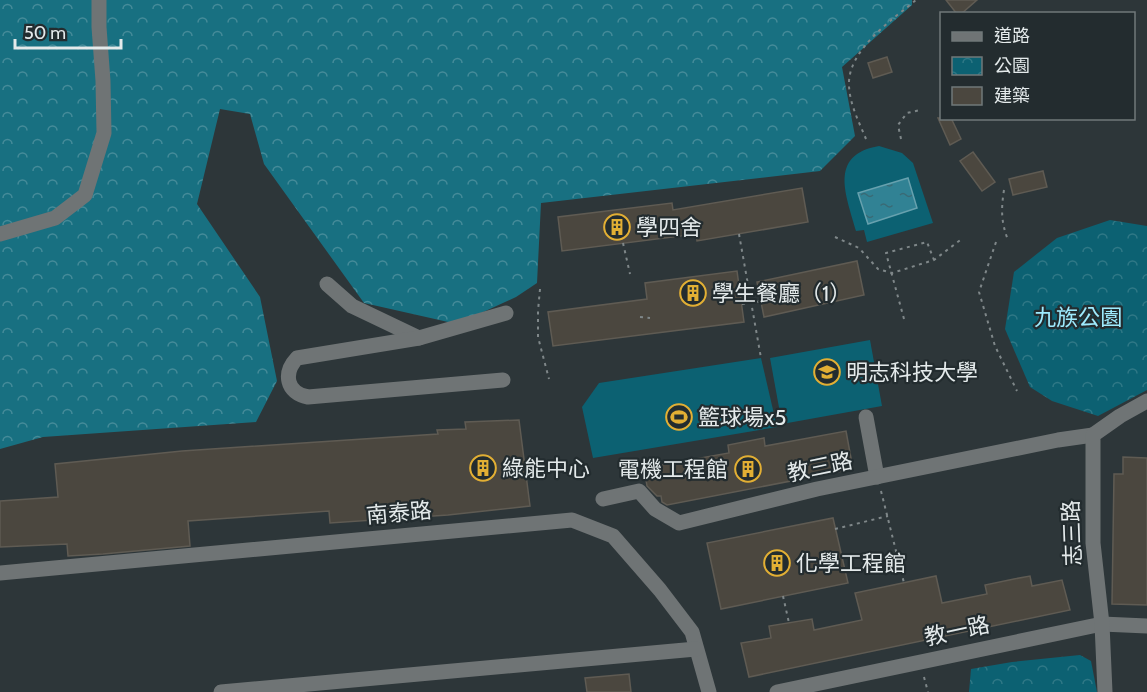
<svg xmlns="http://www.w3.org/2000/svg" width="1147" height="692" font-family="Cabin,'Noto Sans TC',sans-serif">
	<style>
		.forest { fill: url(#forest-crowns) }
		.park { fill: url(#park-crowns) }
		.garden { fill: #0c6172 }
		.water { fill: url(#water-ripples); stroke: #67a1ae; stroke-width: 1.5 }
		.building { fill: #4b473f; stroke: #5f5b53; stroke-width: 1.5 }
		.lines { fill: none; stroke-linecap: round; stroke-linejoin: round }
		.path { stroke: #7f8789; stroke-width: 2; stroke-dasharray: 3 4.5; stroke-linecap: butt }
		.minor { stroke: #6f7475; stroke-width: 15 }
		.path-bridge { stroke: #7f8789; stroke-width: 2; stroke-dasharray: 3 4.5; stroke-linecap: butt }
		.labels { text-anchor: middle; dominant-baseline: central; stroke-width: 4.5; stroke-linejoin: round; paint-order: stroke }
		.poi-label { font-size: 22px; fill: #e4eaeb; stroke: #232c2f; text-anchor: start }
		.park-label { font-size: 22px; fill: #9eebfe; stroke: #232c2f }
		.street-label { font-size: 22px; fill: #e4eaeb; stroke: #232c2f }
	</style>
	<defs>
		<pattern id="forest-crowns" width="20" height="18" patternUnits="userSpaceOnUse" patternTransform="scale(1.5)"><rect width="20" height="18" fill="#187081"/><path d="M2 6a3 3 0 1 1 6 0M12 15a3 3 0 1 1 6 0" fill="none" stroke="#458b99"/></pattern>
		<pattern id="park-crowns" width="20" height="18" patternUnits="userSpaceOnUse" patternTransform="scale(1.5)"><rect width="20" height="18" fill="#0c6172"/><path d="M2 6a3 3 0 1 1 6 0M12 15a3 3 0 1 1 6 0" fill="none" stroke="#2f7886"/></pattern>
		<pattern id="water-ripples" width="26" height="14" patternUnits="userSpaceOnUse" patternTransform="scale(1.5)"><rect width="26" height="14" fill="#318294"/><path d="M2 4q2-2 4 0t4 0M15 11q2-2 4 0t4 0" fill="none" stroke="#396a75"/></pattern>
	</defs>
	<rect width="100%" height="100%" fill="#2d3639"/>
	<path class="forest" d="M 0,0 L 912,0 L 912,5 L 842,67 L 855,136 L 820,171 L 541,203 L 537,283 L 516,297 L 457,324 L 364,303 L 264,164 L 250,114 L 220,109 L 197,204 L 260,297 L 277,381 L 256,422 L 43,437 L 0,449 Z"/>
	<g class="park">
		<path d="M 1110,220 L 1147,226 L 1147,390 L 1098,416 L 1052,401 L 1030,387 L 1005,329 L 1014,272 L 1057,238 Z"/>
		<path d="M 1080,655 L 1091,661 L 1097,692 L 969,692 L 971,669 L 1012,662 Z"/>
	</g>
	<g class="garden">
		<path d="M 879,146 L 902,153 L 913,163 L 933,223 L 867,242 L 864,230 L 856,231 C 847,197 827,155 879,146 Z"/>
		<path d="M 870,340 L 882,406 L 782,424 L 770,358 Z"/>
		<path d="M 761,358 L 777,427 L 593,458 L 582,407 L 599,383 Z"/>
	</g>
	<path class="water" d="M 908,178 L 917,208 L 868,224 L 858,193 Z"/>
	<g class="building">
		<path d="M 946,0 L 977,0 L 961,14 L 957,14 Z"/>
		<path d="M 887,57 L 892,72 L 873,78 L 868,63 Z"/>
		<path d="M 938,118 L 951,118 L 961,139 L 950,145 Z"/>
		<path d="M 973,152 L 995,182 L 982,191 L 960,161 Z"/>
		<path d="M 1043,171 L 1047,187 L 1013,195 L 1009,179 Z"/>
		<path d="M 802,188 L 808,222 L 697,241 L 696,234 L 562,251 L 558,217 L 672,203 L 673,210 Z"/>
		<path d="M 857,261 L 864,295 L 764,317 L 757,282 Z"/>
		<path d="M 737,271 L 744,322 L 553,346 L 548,312 L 647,299 L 645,283 Z"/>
		<path d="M 519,420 L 530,506 L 448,515 L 330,523 L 329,511 L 188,521 L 190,546 L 103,554 L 68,556 L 67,544 L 0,547 L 0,501 L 58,497 L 55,464 L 182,451 L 438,434 L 437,430 L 466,429 L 465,422 Z"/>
		<path d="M 846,431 L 853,469 L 667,505 L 662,502 L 661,496 L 657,496 L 647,486 L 644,468 L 729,453 L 728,445 L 764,438 L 765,446 Z"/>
		<path d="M 1123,457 L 1147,458 L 1147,605 L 1112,604 L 1114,474 L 1123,474 Z"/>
		<path d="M 833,518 L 848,583 L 721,609 L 707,543 Z"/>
		<path d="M 936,576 L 942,603 L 987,594 L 985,585 L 1014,579 L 1030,576 L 1032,586 L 1062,580 L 1070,610 L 749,677 L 741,643 L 771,638 L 769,626 L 812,619 L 814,630 L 862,620 L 855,593 Z"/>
		<path d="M 629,674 L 631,692 L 587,692 L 585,678 Z"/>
	</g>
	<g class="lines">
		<g class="path">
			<path d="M 866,139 C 859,122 850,105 849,86 C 847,50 892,20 916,0"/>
			<path d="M 901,139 L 898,125 L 907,113 L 920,110"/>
			<path d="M 1004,190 C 1001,209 1001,222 1008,240"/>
			<path d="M 739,234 L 761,358"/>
			<path d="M 835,237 L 859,248 L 878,269 L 892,273 L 934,260 L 963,238"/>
			<path d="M 996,242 L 979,292 L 995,346 L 1017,391"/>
			<path d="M 623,243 L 630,274"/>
			<path d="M 540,289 L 538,311 L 538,337 L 549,379"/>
			<path d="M 640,317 L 650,318"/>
			<path d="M 904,319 L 886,253 L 927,242 L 934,260"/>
			<path d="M 881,491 L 904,583"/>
			<path d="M 835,529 L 888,516"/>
			<path d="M 783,596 L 789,623"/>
			<path d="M 924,677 L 928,692"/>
		</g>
		<g class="minor">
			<path d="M 0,234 L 55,218 L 85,195 L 104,133 L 103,81 L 99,27 L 99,0"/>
			<path d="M 327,284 L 352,306 L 419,338"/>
			<path d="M 503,380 L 308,397 C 286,393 283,373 297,358 L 419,338 L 506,313"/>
			<path d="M 866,417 L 877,477"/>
			<path d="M 603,499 L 639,491 L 655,509 L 679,523 L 817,489 L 1058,440 L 1093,435"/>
			<path d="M 0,573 L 572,520 L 613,536 L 660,590 L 692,632 L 709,692"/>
			<path d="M 221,692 L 696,649"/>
			<path d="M 777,692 L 1102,624 L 1147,626"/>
			<path d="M 1105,692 L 1102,624 L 1093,543 L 1093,435 L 1120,416 L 1147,401"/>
		</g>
		<path class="path-bridge" d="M 742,304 L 761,301"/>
	</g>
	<defs>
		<g id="building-ring" transform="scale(1.35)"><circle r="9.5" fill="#232c2f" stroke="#e2af34" stroke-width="1.5"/><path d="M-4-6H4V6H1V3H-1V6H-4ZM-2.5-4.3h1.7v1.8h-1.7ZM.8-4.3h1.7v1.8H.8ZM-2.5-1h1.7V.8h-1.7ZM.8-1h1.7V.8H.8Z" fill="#e2af34"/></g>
		<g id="university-ring" transform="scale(1.35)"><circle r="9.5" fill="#232c2f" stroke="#e2af34" stroke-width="1.5"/><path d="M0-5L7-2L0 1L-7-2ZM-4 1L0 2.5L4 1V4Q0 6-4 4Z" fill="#e2af34"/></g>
		<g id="stadium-ring" transform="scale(1.35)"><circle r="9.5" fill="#232c2f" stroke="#e2af34" stroke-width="1.5"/><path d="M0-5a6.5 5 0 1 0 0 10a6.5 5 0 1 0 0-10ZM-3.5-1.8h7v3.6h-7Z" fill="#e2af34"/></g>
	</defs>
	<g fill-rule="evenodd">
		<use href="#building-ring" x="617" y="227"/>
		<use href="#building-ring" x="693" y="293"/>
		<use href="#university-ring" x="827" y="372"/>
		<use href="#stadium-ring" x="679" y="417"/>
		<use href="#building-ring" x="483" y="468"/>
		<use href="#building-ring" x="748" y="469"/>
		<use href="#building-ring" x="777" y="563"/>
	</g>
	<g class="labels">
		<g class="poi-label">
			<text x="636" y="227">學四舍</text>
			<text x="712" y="293">學生餐廳（1）</text>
			<text x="846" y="372">明志科技大學</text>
			<text x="698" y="417">籃球場x5</text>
			<text x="502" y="468">綠能中心</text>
			<text x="728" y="469" text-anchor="end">電機工程館</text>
			<text x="796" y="563">化學工程館</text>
		</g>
		<g class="park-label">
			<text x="1078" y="317">九族公園</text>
		</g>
		<g class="street-label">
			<text transform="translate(820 467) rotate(-12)">教三路</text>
			<text transform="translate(399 513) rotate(-5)">南泰路</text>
			<text transform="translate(1072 533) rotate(-92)">志三路</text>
			<text transform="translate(957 631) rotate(-12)">教一路</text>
		</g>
	</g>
	<rect x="940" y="12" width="195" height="108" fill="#232c2f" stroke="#70787a" stroke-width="1.5"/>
	<rect x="952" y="32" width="30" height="9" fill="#6f7475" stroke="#70787a" stroke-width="1.5"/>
	<text x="994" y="42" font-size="18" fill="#e4eaeb">道路</text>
	<rect x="952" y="57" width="30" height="18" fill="url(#park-crowns)" stroke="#70787a" stroke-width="1.5"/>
	<text x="994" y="72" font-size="18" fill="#e4eaeb">公園</text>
	<rect x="952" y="87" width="30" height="18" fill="#4b473f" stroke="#70787a" stroke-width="1.5"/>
	<text x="994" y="102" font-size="18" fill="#e4eaeb">建築</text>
	<path d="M15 39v9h106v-9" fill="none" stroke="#e4eaeb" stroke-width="3"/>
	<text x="24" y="39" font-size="18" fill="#e4eaeb" stroke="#232c2f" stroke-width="4.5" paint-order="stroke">50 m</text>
</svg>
